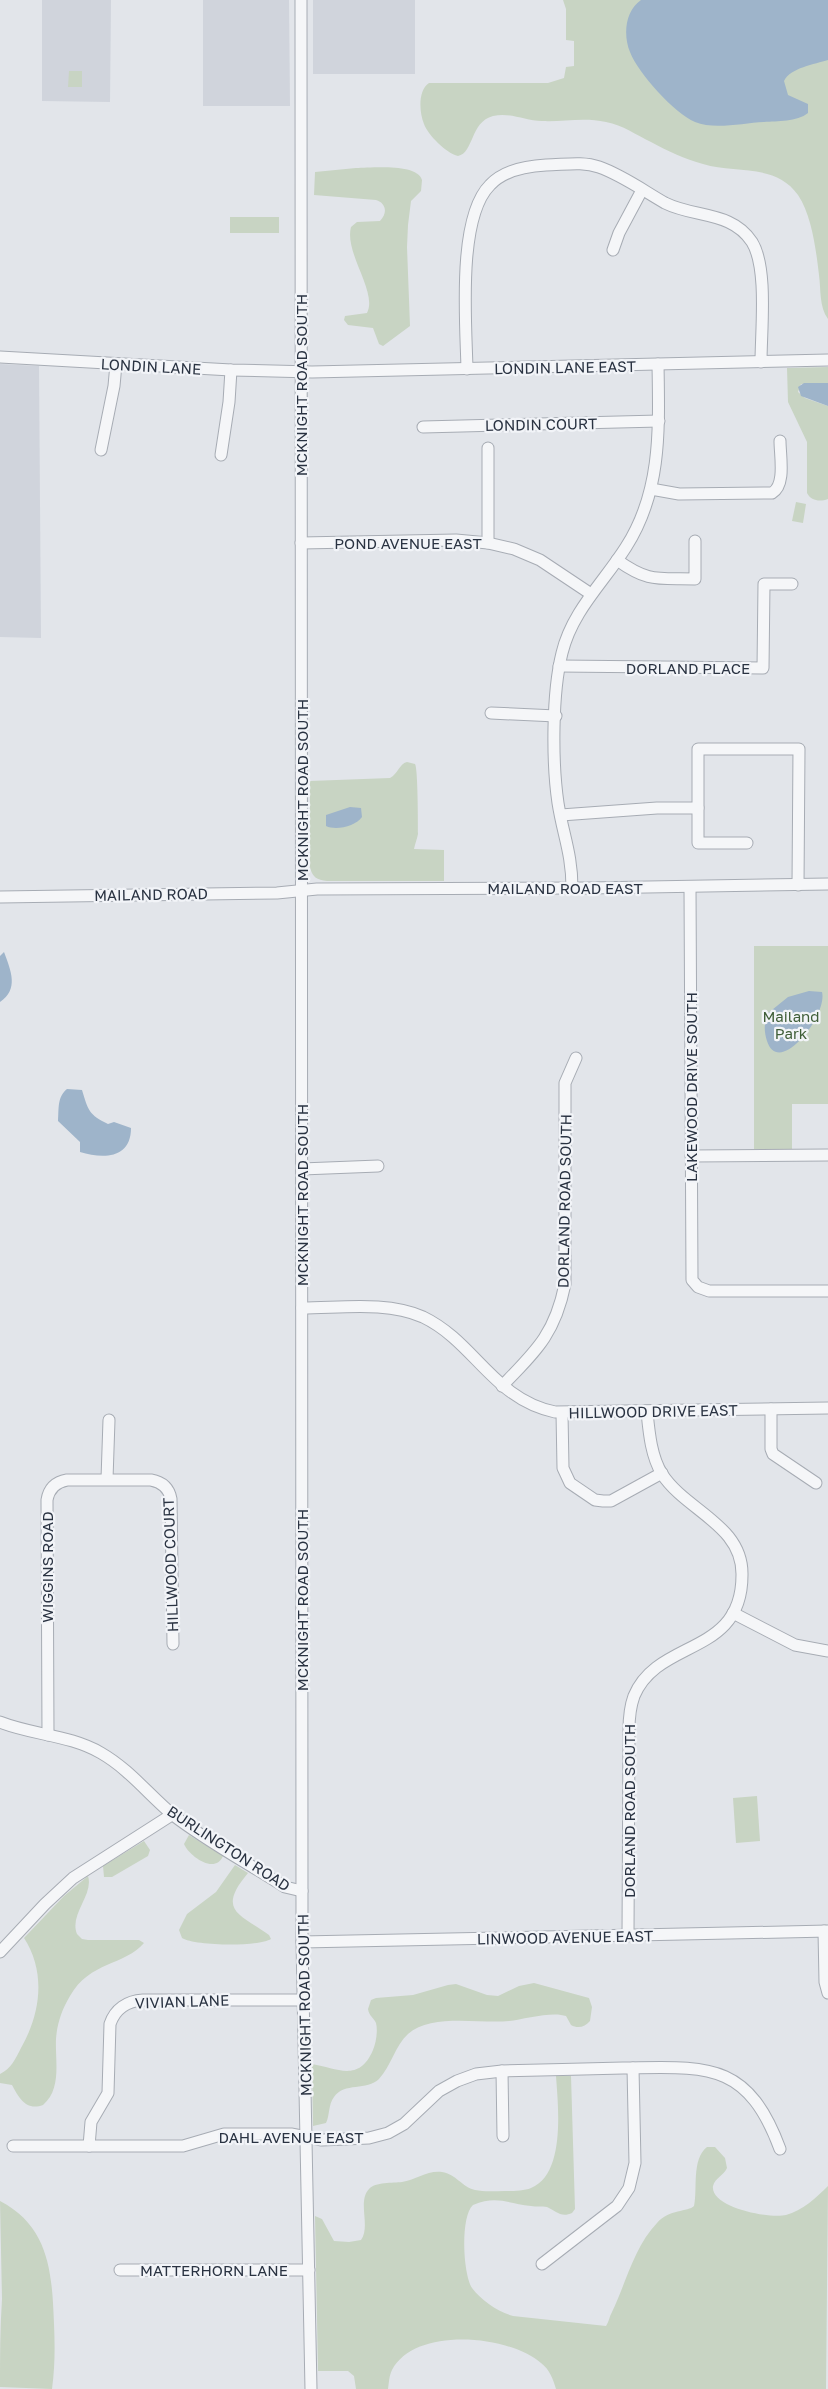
<svg xmlns="http://www.w3.org/2000/svg" width="828" height="2389" font-family="'Golos Text',sans-serif">
	<style>
		.built { fill: #d0d4dc }
		.green { fill: #c8d4c3 }
		.water { fill: #9eb4ca }
		.lines { fill: none; stroke-linecap: round; stroke-linejoin: round }
		.minor-casing { stroke: #a7acb4; stroke-width: 13 }
		.minor { stroke: #f5f6f8; stroke-width: 11 }
		.labels { text-anchor: middle; dominant-baseline: central; stroke-width: 4.5; stroke-linejoin: round; paint-order: stroke }
		.street-label { font-size: 15px; fill: #2a3342; stroke: #f2f4f8 }
		.park-label { font-size: 15px; fill: #3f5e38; stroke: #f2f4f8 }
	</style>
	<rect width="100%" height="100%" fill="#e2e5ea"/>
	<g class="built">
		<path d="M 42,0 L 111,0 L 110,102 L 42,101 Z"/>
		<path d="M 203,0 L 289,0 L 290,106 L 203,106 Z"/>
		<rect x="313" y="0" width="102" height="74"/>
		<path d="M 0,364 L 39,366 L 41,638 L 0,637 Z"/>
	</g>
	<g class="green">
		<path d="M 563,0 L 828,0 L 828,319 C 819,307 821,289 819,275 C 816,250 812,216 798,195 C 776,163 735,174 703,164 C 685,159 667,151 651,142 C 636,135 623,125 606,122 C 584,117 563,122 542,121 C 525,121 511,112 493,116 C 470,122 474,153 458,156 C 446,153 428,135 424,124 C 419,112 418,90 429,83 L 548,83 L 564,78 L 566,67 L 574,66 L 574,41 L 566,40 L 566,9 Z"/>
		<path d="M 69,71 L 82,71 L 82,87 L 68,87 Z"/>
		<path d="M 356,168 C 371,168 417,163 422,180 L 421,191 L 411,201 L 408,225 L 407,247 L 410,326 L 383,346 L 379,344 L 373,328 L 348,325 L 344,320 L 345,316 L 367,313 C 378,292 344,253 351,227 L 357,222 L 380,221 C 388,213 386,203 376,200 L 314,195 L 315,172 Z"/>
		<rect x="230" y="217" width="49" height="16"/>
		<path d="M 828,367 L 828,383 L 801,384 L 798,392 L 805,398 L 828,406 L 828,499 C 820,502 811,501 807,493 L 807,442 L 788,402 L 787,368 Z"/>
		<path d="M 796,502 L 806,504 L 803,523 L 792,521 Z"/>
		<path d="M 407,762 L 415,764 C 418,768 418,825 418,834 C 417,839 415,844 414,849 L 444,850 L 444,881 L 327,881 C 317,880 312,877 310,867 L 310,781 L 390,778 C 398,774 399,764 407,762 Z"/>
		<path d="M 754,946 L 828,946 L 828,1104 L 792,1104 L 792,1149 L 754,1149 Z"/>
		<path d="M 757,1796 L 760,1841 L 736,1843 L 733,1798 Z"/>
		<path d="M 189,1835 L 223,1856 C 215,1875 189,1856 184,1844 Z"/>
		<path d="M 144,1841 L 150,1850 L 148,1856 L 112,1877 L 104,1877 L 103,1866 Z"/>
		<path d="M 235,1865 L 248,1873 C 216,1911 240,1914 269,1935 L 271,1939 C 258,1947 195,1946 182,1938 L 179,1930 L 187,1914 L 216,1892 Z"/>
		<path d="M 88,1876 C 94,1895 69,1914 77,1934 L 82,1939 L 88,1940 L 139,1940 L 144,1943 C 124,1966 90,1961 70,1996 C 62,2009 57,2024 56,2039 C 55,2061 62,2089 43,2105 C 26,2111 19,2098 12,2085 L 0,2083 L 0,2074 C 11,2069 16,2058 21,2048 C 41,2013 46,1972 24,1938 L 64,1896 Z"/>
		<path d="M 534,1983 L 589,1998 L 592,2007 L 590,2021 C 585,2027 578,2029 571,2025 L 566,2016 C 553,2011 524,2019 509,2021 C 480,2024 431,2013 408,2034 C 395,2046 391,2066 379,2079 C 367,2091 344,2082 334,2097 C 328,2105 330,2115 326,2123 L 313,2126 L 312,2064 C 337,2068 359,2083 373,2050 C 376,2043 378,2031 376,2023 C 374,2018 369,2016 368,2009 L 371,2000 L 376,1998 L 413,1995 L 448,1985 L 456,1984 L 487,1995 L 498,1996 L 519,1986 Z"/>
		<path d="M 556,2076 L 571,2076 L 575,2209 L 572,2213 C 561,2218 556,2211 547,2207 C 542,2206 536,2207 531,2206 C 509,2204 497,2195 473,2205 C 460,2217 463,2274 472,2288 C 481,2300 498,2312 513,2316 L 606,2326 C 609,2322 609,2317 612,2312 C 626,2283 634,2247 657,2223 C 669,2209 688,2212 694,2206 C 698,2189 691,2160 707,2147 L 715,2147 L 725,2158 L 727,2168 C 724,2175 715,2178 713,2186 C 710,2208 770,2219 786,2215 C 802,2211 817,2197 828,2186 L 826,2389 L 556,2389 C 553,2379 550,2370 541,2363 C 509,2335 415,2326 392,2370 C 389,2376 389,2383 388,2389 L 356,2389 L 354,2376 L 348,2371 L 318,2371 L 315,2216 L 322,2219 L 334,2241 L 349,2242 L 361,2240 C 371,2226 357,2202 369,2189 C 375,2182 393,2183 402,2182 C 415,2180 428,2170 442,2172 C 456,2174 462,2187 475,2190 C 484,2192 495,2191 505,2191 C 513,2191 524,2191 531,2188 C 566,2174 558,2105 556,2076 Z"/>
		<path d="M 0,2201 C 50,2227 52,2274 54,2324 C 55,2346 55,2367 52,2389 L 0,2387 C 0,2357 0,2329 2,2299 Z"/>
	</g>
	<g class="water">
		<path d="M 641,0 L 828,0 L 828,60 C 815,64 790,68 784,81 L 788,95 L 808,104 L 808,113 C 797,122 777,121 764,122 C 743,123 714,130 695,122 C 674,113 638,73 630,52 C 623,35 625,11 641,0 Z"/>
		<path d="M 804,383 L 828,383 L 828,406 L 801,396 L 798,387 Z"/>
		<path d="M 350,807 L 361,808 L 362,817 C 356,826 336,831 326,826 L 326,815 Z"/>
		<path d="M 4,952 C 11,971 19,989 0,1002 L 0,956 Z"/>
		<path d="M 809,991 L 822,992 C 828,1015 779,1078 767,1041 C 764,1032 764,1023 767,1014 L 788,997 Z"/>
		<path d="M 67,1089 L 82,1090 C 88,1110 89,1115 108,1124 L 114,1122 L 131,1128 C 131,1159 103,1159 80,1152 L 80,1142 L 58,1121 C 59,1109 57,1097 67,1089 Z"/>
	</g>
	<g class="lines">
		<g class="minor-casing">
			<g id="minor">
				<path d="M 301,0 L 302,1942 L 311,2389"/>
				<path d="M 613,250 L 619,233 L 642,190"/>
				<path d="M 0,357 L 231,370 L 312,372 L 828,360"/>
				<path d="M 467,369 C 466,323 457,218 490,185 C 504,170 527,166 546,165 C 563,165 582,161 599,167 C 622,175 644,191 665,203 C 695,218 732,211 752,242 C 768,268 761,330 761,362"/>
				<path d="M 423,427 L 659,421"/>
				<path d="M 488,448 L 488,543"/>
				<path d="M 101,450 L 114,386 L 116,364"/>
				<path d="M 221,455 L 229,402 L 231,370"/>
				<path d="M 651,489 L 679,494 L 772,493 C 786,485 780,456 780,441"/>
				<path d="M 301,543 L 456,540 L 488,543 L 514,549 L 540,560 L 591,594"/>
				<path d="M 617,560 C 649,583 658,578 695,579 L 695,541"/>
				<path d="M 559,666 L 763,668 L 764,584 L 792,584"/>
				<path d="M 491,713 L 556,716"/>
				<path d="M 561,815 L 657,808 L 698,808"/>
				<path d="M 747,843 L 698,843 L 698,749 L 799,749 L 798,885"/>
				<path d="M 690,887 L 692,1280 L 698,1287 L 709,1291 L 828,1291"/>
				<path d="M 572,888 C 572,854 563,835 558,803 C 552,762 552,693 562,653 C 572,611 604,582 626,547 C 662,491 659,428 658,364"/>
				<path d="M 0,897 L 277,893 L 317,889 L 589,888 L 828,884"/>
				<path d="M 691,1156 L 828,1155"/>
				<path d="M 302,1169 L 378,1166"/>
				<path d="M 302,1308 C 341,1308 387,1301 423,1317 C 475,1342 493,1399 555,1412 L 828,1408"/>
				<path d="M 502,1386 C 536,1351 555,1334 565,1284 L 565,1083 L 576,1058"/>
				<path d="M 771,1409 L 771,1449 L 773,1454 L 816,1483"/>
				<path d="M 562,1413 L 563,1468 L 570,1483 L 595,1500 L 603,1501 L 611,1501 L 662,1473"/>
				<path d="M 107,1479 L 109,1420"/>
				<path d="M 733,1613 L 795,1645 L 828,1651"/>
				<path d="M 0,1722 C 33,1735 70,1735 101,1753 C 129,1769 149,1795 173,1815 C 208,1842 248,1863 285,1887 L 302,1891"/>
				<path d="M 48,1735 L 47,1500 C 49,1488 56,1482 67,1480 L 151,1480 C 162,1482 169,1488 171,1499 L 173,1644"/>
				<path d="M 824,1931 L 825,1982 L 828,1993"/>
				<path d="M 628,1936 L 629,1730 C 629,1719 630,1707 634,1696 C 658,1638 742,1657 742,1575 C 743,1525 686,1511 662,1474 C 651,1456 649,1432 647,1412"/>
				<path d="M 302,1942 L 828,1931"/>
				<path d="M 0,1952 L 45,1904 L 73,1878 L 173,1814"/>
				<path d="M 502,2071 L 503,2136"/>
				<path d="M 13,2146 L 183,2146 L 224,2134 L 291,2134 L 322,2140 L 369,2138 L 388,2133 L 404,2124 L 439,2091 L 457,2081 L 476,2074 L 502,2071 C 542,2070 583,2069 623,2068 C 706,2067 747,2060 780,2149"/>
				<path d="M 89,2146 L 91,2122 L 108,2093 L 110,2024 C 115,2009 127,2001 143,2000 L 303,2000"/>
				<path d="M 542,2264 L 617,2206 L 629,2188 L 635,2163 L 633,2068"/>
				<path d="M 120,2270 L 309,2270"/>
			</g>
		</g>
		<use href="#minor" class="minor"/>
	</g>
	<g class="labels">
		<g class="street-label">
			<text transform="translate(151 366) rotate(3)">LONDIN LANE</text>
			<text transform="translate(565 367) rotate(-1)">LONDIN LANE EAST</text>
			<text transform="translate(301 385) rotate(-90)">MCKNIGHT ROAD SOUTH</text>
			<text transform="translate(541 424) rotate(-1)">LONDIN COURT</text>
			<text x="408" y="543">POND AVENUE EAST</text>
			<text x="688" y="668">DORLAND PLACE</text>
			<text transform="translate(302 790) rotate(-90)">MCKNIGHT ROAD SOUTH</text>
			<text x="565" y="888">MAILAND ROAD EAST</text>
			<text transform="translate(151 894) rotate(-1)">MAILAND ROAD</text>
			<text transform="translate(691 1087) rotate(-90)">LAKEWOOD DRIVE SOUTH</text>
			<text transform="translate(302 1195) rotate(-90)">MCKNIGHT ROAD SOUTH</text>
			<text transform="translate(564 1201) rotate(-89)">DORLAND ROAD SOUTH</text>
			<text transform="translate(653 1411) rotate(-1)">HILLWOOD DRIVE EAST</text>
			<text transform="translate(170 1565) rotate(-92)">HILLWOOD COURT</text>
			<text transform="translate(47 1567) rotate(-90)">WIGGINS ROAD</text>
			<text transform="translate(302 1600) rotate(-90)">MCKNIGHT ROAD SOUTH</text>
			<text transform="translate(629 1811) rotate(-90)">DORLAND ROAD SOUTH</text>
			<text transform="translate(229 1848) rotate(33)">BURLINGTON ROAD</text>
			<text transform="translate(565 1937) rotate(-1)">LINWOOD AVENUE EAST</text>
			<text transform="translate(182 2001) rotate(-2)">VIVIAN LANE</text>
			<text transform="translate(304 2005) rotate(-91)">MCKNIGHT ROAD SOUTH</text>
			<text x="291" y="2137">DAHL AVENUE EAST</text>
			<text x="214" y="2270">MATTERHORN LANE</text>
		</g>
		<g class="park-label">
			<text x="791" y="1016">Mailand<tspan x="791" dy="17">Park</tspan></text>
		</g>
	</g>
</svg>
